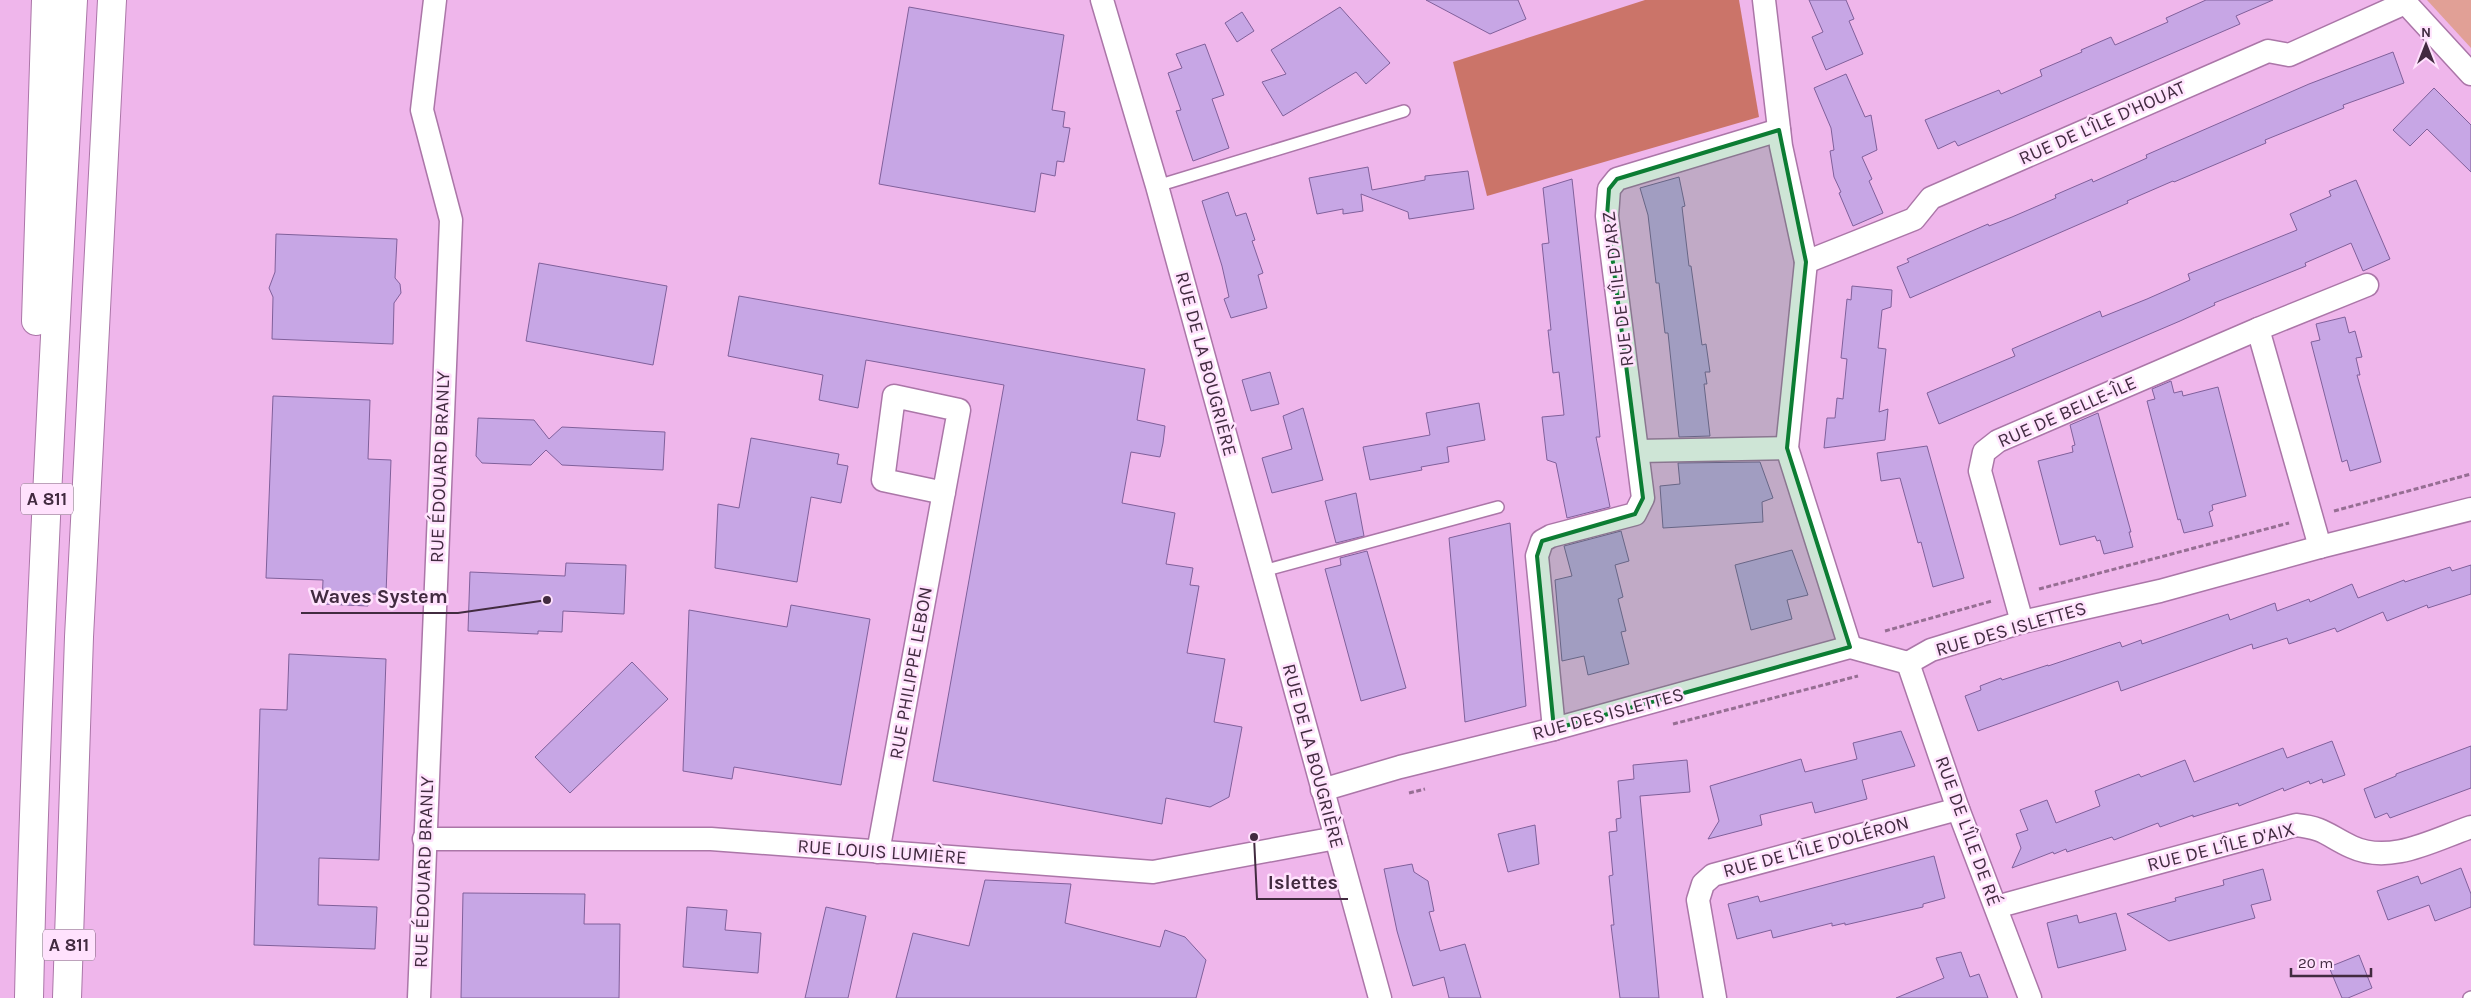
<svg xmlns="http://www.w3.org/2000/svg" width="2471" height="998" font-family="Karla,sans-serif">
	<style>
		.green { fill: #e1a096 }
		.forest { fill: #cb7469 }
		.building { fill: #c7a6e5; stroke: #80609b }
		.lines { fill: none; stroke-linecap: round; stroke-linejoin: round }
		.lane-casing { stroke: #ab76a8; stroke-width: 14 }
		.street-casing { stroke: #ab76a8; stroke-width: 25 }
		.highway-casing { stroke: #ab76a8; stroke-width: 30 }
		.path { stroke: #966e93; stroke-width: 3; stroke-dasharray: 5 2.5; stroke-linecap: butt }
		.lane { stroke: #fff; stroke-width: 11 }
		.street { stroke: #fff; stroke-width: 22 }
		.highway { stroke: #fff; stroke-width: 28 }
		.marked { fill: #0c7d33; fill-opacity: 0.2; stroke: #0c7d33; stroke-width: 4; stroke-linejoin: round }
		.labels { text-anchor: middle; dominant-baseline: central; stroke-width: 5; stroke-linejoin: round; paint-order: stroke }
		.shield { fill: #ffe2fd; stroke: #7b6279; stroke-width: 1 }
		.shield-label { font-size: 18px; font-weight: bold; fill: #422b40 }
		.street-label { font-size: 19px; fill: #422b40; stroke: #ffe2fd }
		.leader { fill: none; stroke: #422b40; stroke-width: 2 }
		.callout-dot { fill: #422b40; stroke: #ffe2fd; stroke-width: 2 }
		.callout-label { font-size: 20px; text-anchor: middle; font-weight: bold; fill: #422b40; stroke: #ffe2fd; stroke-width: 5; stroke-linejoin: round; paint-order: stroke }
	</style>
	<rect width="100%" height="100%" fill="#efb6eb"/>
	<path class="green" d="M 2427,0 L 2471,0 L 2471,48 Z"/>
	<path class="forest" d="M 1645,0 L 1739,0 L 1759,117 L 1487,196 L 1453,62 Z"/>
	<g class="building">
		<path d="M 1426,0 L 1518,0 L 1526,19 L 1490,34 Z"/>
		<path d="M 1809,0 L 1846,0 L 1854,19 L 1849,21 L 1863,54 L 1826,70 L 1812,37 L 1823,32 Z"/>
		<path d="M 2206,0 L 2273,0 L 2236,16 L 2240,24 L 1958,146 L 1955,141 L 1938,149 L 1925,120 L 1999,90 L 2001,94 L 2042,76 L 2040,70 L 2082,52 L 2081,50 L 2111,37 L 2115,45 L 2168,22 L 2166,18 Z"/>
		<path d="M 909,7 L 1064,35 L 1052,110 L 1065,112 L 1063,127 L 1070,128 L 1064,162 L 1057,161 L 1055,176 L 1041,173 L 1035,212 L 879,184 Z"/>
		<path d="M 1340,7 L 1390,63 L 1366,84 L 1356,72 L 1283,116 L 1262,82 L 1286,74 L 1271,50 Z"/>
		<path d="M 1242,12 L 1254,31 L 1237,42 L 1225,23 Z"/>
		<path d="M 1205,44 L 1224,95 L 1212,99 L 1229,148 L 1193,161 L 1176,111 L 1181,110 L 1168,73 L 1182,68 L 1176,54 Z"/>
		<path d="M 2393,52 L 2404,83 L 2343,105 L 2344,108 L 2265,140 L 2266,143 L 2174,182 L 2173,181 L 2127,201 L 2128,203 L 1910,298 L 1897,267 L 1909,262 L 1907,259 L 1988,224 L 1989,226 L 2012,217 L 2056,198 L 2055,195 L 2092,179 L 2093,182 L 2147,158 L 2146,155 L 2309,84 Z"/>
		<path d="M 1846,74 L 1865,117 L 1871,115 L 1877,150 L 1862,157 L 1872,179 L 1869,181 L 1883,213 L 1853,226 L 1839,193 L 1841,192 L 1834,177 L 1830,151 L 1834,150 L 1831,128 L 1814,88 Z"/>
		<path d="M 2434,88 L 2471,125 L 2471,172 L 2427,129 L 2410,146 L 2393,130 Z"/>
		<path d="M 1368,167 L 1372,190 L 1425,180 L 1425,176 L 1468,171 L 1474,209 L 1409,219 L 1408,212 L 1361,194 L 1363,211 L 1343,214 L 1343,209 L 1317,214 L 1309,178 Z"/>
		<path d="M 1679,177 L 1685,206 L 1682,207 L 1689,266 L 1691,266 L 1702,345 L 1706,344 L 1710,372 L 1705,372 L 1707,384 L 1704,384 L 1710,436 L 1679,437 L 1668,333 L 1665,333 L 1659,283 L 1656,283 L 1648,215 L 1640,188 Z"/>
		<path d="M 1572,179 L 1600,437 L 1596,437 L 1610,507 L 1567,518 L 1556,463 L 1547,460 L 1542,417 L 1564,415 L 1559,372 L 1553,373 L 1548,330 L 1551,330 L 1542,244 L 1549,243 L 1543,188 Z"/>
		<path d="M 2356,180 L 2390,259 L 2363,271 L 2351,243 L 2305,263 L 2306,266 L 2214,303 L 2215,305 L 2180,321 L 1939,424 L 1927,393 L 2015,356 L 2012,349 L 2100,311 L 2102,317 L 2147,299 L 2190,280 L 2188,274 L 2297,230 L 2290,214 L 2331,196 L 2329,191 Z"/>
		<path d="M 1228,192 L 1236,216 L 1246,213 L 1255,240 L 1252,241 L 1263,273 L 1258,275 L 1267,308 L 1231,318 L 1224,299 L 1229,297 L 1222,266 L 1202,201 Z"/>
		<path d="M 276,234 L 397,239 L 395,278 L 400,284 L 401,293 L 394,303 L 393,344 L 272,339 L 273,297 L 269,288 L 275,272 Z"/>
		<path d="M 539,263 L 667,286 L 653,365 L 526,341 Z"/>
		<path d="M 1852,286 L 1892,290 L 1891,307 L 1882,310 L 1878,348 L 1886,349 L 1879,412 L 1888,409 L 1885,440 L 1824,448 L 1827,418 L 1835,418 L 1837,398 L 1843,399 L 1847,359 L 1841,358 L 1847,299 L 1851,300 Z"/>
		<path d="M 739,296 L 1145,369 L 1137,420 L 1165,426 L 1163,443 L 1160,457 L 1131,452 L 1122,503 L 1175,513 L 1166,564 L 1193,568 L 1190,585 L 1199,586 L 1187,653 L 1225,659 L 1214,722 L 1242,727 L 1229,797 L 1210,807 L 1166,798 L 1162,824 L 933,781 L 1004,385 L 866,360 L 858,408 L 819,400 L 823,375 L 728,356 Z"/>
		<path d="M 2345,317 L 2349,333 L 2355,331 L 2362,357 L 2356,358 L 2360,375 L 2357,375 L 2381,462 L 2350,471 L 2347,460 L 2342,462 L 2311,342 L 2320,340 L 2316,324 Z"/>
		<path d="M 1270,372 L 1279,404 L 1251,411 L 1242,380 Z"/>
		<path d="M 2171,381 L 2174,393 L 2182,391 L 2183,396 L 2218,387 L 2246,496 L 2212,505 L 2213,510 L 2209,512 L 2213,526 L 2184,533 L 2180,519 L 2178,520 L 2147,401 L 2155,399 L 2152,389 Z"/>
		<path d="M 273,396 L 370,400 L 368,459 L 391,460 L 386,594 L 368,594 L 368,606 L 322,604 L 323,580 L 266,578 Z"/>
		<path d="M 1479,403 L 1485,440 L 1447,447 L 1449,462 L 1421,467 L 1422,470 L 1370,480 L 1363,447 L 1430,435 L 1426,413 Z"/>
		<path d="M 1303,408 L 1323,480 L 1272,493 L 1262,458 L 1292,449 L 1283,416 Z"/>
		<path d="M 2098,413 L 2131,532 L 2129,532 L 2133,547 L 2104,554 L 2100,540 L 2097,541 L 2095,536 L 2060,545 L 2038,461 L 2073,452 L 2072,446 L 2075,445 L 2070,425 Z"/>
		<path d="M 478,418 L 534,420 L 549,439 L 562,427 L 665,432 L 663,470 L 562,465 L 546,450 L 531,465 L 482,463 L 476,456 Z"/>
		<path d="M 751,438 L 839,454 L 837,464 L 848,466 L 841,503 L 811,497 L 797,582 L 715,568 L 718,504 L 739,508 Z"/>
		<path d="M 1927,446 L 1964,578 L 1933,587 L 1921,542 L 1918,543 L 1900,478 L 1881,481 L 1877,453 Z"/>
		<path d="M 1760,462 L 1773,498 L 1762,502 L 1763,522 L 1663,528 L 1660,486 L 1680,484 L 1678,463 Z"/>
		<path d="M 1356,493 L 1364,536 L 1336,543 L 1325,501 Z"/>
		<path d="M 1510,523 L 1526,706 L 1465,722 L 1449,538 Z"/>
		<path d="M 1621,531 L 1629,561 L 1615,565 L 1623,597 L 1618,599 L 1626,631 L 1621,632 L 1629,664 L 1588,675 L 1584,656 L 1562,661 L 1555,580 L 1572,576 L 1564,546 Z"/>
		<path d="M 1792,550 L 1808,595 L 1787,600 L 1792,619 L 1751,630 L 1735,565 Z"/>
		<path d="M 1367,551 L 1406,688 L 1361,701 L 1325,569 L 1341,565 L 1340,558 Z"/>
		<path d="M 566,563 L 626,565 L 624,614 L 563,611 L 562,632 L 538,631 L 538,634 L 468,631 L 470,572 L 565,576 Z"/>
		<path d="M 2471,565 L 2471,594 L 2428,608 L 2427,605 L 2387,621 L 2383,612 L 2337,632 L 2335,628 L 2289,644 L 2287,638 L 2253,649 L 2252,644 L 2121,691 L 2118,681 L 1978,731 L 1965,696 L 1981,690 L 1980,686 L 2001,678 L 2002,680 L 2048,665 L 2048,666 L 2120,642 L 2122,647 L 2141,640 L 2142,644 L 2228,614 L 2230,620 L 2275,603 L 2277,611 L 2309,599 L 2310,602 L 2352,584 L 2358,598 L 2404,580 L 2405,582 L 2450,567 L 2452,571 Z"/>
		<path d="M 791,605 L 870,619 L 841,785 L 734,767 L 732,779 L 683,771 L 689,610 L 787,627 Z"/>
		<path d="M 289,654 L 386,659 L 379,860 L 319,858 L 318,905 L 377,907 L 375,949 L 254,945 L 260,709 L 287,710 Z"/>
		<path d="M 632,662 L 668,699 L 570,793 L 535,757 Z"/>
		<path d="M 1901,731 L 1915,766 L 1862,780 L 1867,799 L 1815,813 L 1812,802 L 1760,815 L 1762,825 L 1708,839 L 1719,821 L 1710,786 L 1801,759 L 1805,772 L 1857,759 L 1853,743 Z"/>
		<path d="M 2332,741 L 2345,775 L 2323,783 L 2322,779 L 2310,784 L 2309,781 L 2284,791 L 2283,788 L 2239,806 L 2238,803 L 2193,817 L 2193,815 L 2160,827 L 2158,823 L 2114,840 L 2112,837 L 2067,852 L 2066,849 L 2054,854 L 2053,852 L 2012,868 L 2021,848 L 2016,834 L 2028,830 L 2020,810 L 2047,800 L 2056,823 L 2100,806 L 2095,791 L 2139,774 L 2141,777 L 2185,760 L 2194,782 L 2283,748 L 2287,758 Z"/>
		<path d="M 2471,746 L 2471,788 L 2390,818 L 2387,813 L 2375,818 L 2364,789 L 2396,776 L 2396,774 Z"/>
		<path d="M 1687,760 L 1690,792 L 1640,796 L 1659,998 L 1620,998 L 1611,925 L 1614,925 L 1609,876 L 1613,875 L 1609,832 L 1617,831 L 1616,819 L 1621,818 L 1618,781 L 1634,779 L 1633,765 Z"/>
		<path d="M 1535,825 L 1539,864 L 1508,872 L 1498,834 Z"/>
		<path d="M 1934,856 L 1945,898 L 1923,904 L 1923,907 L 1845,925 L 1845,923 L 1832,926 L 1832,923 L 1773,938 L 1771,930 L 1737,939 L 1728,904 L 1758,896 L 1760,902 Z"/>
		<path d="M 1412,864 L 1414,872 L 1428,881 L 1434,911 L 1429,912 L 1440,951 L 1465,944 L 1481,998 L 1449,998 L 1444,977 L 1413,986 L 1397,931 L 1384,869 Z"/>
		<path d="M 2461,868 L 2471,894 L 2471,907 L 2435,921 L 2429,905 L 2388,920 L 2377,891 L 2418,876 L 2421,884 Z"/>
		<path d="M 2263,869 L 2271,900 L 2251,905 L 2255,918 L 2169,941 L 2127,914 L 2176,901 L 2175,898 L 2224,885 L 2223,880 Z"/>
		<path d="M 985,880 L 1071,884 L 1065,923 L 1160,947 L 1165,930 L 1185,937 L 1206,960 L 1196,998 L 896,998 L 913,933 L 969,946 Z"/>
		<path d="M 463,893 L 585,894 L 584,924 L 620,924 L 619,998 L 461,998 Z"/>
		<path d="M 687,907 L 727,910 L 725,930 L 761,933 L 758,973 L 683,967 Z"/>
		<path d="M 826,907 L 866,916 L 848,998 L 805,998 Z"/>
		<path d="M 2116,913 L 2126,950 L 2058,968 L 2047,923 L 2077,915 L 2079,923 Z"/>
		<path d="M 1961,952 L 1970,977 L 1979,974 L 1988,998 L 1896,998 L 1944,978 L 1936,958 Z"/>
		<path d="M 2359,955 L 2372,988 L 2348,998 L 2342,998 L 2329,967 Z"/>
	</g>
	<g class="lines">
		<g class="lane-casing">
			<g id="lane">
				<path d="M 1157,186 L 1404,111"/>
				<path d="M 1263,571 L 1498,507"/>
				<path d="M 2469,998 L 2471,997"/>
			</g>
		</g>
		<g class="street-casing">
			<g id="street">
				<path d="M 1102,0 L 1157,186 L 1380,998"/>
				<path d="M 1764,0 L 1781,146 L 1806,262 L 1787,448 L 1850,647"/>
				<path d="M 2403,0 L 2471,74"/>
				<path d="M 1806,262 L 1914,219 L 1931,198 L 2268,51 L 2289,55 L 2405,3"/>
				<path d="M 2258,329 L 2367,285"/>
				<path d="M 1638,451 L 1787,448"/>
				<path d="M 2022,622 L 1980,471 L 1984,452 L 1998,441 L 2258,329 L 2320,547"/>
				<path d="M 1908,663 L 1958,809 L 2030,998"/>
				<path d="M 1554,729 L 1537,556 L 1542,541 L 1551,536 L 1635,514 L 1643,498 L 1607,216 L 1609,189 L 1617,179 L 1779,130"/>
				<path d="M 1322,790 L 1400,767 L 1554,729 L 1850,647 L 1908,663 L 1931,650 L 2022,622 L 2160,591 L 2320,547 L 2471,509"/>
				<path d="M 424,839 L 711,839 L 1153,872 L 1336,838"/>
				<path d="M 878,852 L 959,410 L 894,396 L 883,480 L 944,493"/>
				<path d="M 1996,907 L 2296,825 C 2325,828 2328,836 2352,847 C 2391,865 2435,839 2471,827"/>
				<path d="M 419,998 L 451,220 L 422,110 L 435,0"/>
				<path d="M 1715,998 L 1698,900 L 1703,884 L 1713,875 L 1958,809"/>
			</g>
		</g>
		<g class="highway-casing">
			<g id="highway">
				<path d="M 36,321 L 46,0"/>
				<path d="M 29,998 C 36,665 55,333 73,0"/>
				<path d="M 67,998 L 79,637 L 112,0"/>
			</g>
		</g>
		<g class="path">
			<path d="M 2334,511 L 2471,474"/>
			<path d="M 2039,589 L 2289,523"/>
			<path d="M 1885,631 L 1992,601"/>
			<path d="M 1673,724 L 1858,676"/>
			<path d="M 1409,793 L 1425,789"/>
		</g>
		<use href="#lane" class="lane"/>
		<use href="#street" class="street"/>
		<use href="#highway" class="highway"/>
	</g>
	<path class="marked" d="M 1779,130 L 1806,262 L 1787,448 L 1850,647 L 1554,729 L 1537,556 L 1542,541 L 1635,514 L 1643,498 L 1607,216 L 1609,189 L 1617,179 Z"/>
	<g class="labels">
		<g class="shield">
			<rect x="21" y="483.5" width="52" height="31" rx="4"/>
			<rect x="43" y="929.5" width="52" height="31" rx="4"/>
		</g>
		<g class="shield-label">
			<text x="47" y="499">A 811</text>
			<text x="69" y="945">A 811</text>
		</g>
		<g class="street-label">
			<text transform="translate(2102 123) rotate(-24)">RUE DE L'ÎLE D'HOUAT</text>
			<text transform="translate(1618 289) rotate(-97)">RUE DE L'ÎLE D'ARZ</text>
			<text transform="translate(1206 364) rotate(75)">RUE DE LA BOUGRIÈRE</text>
			<text transform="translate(2067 412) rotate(-24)">RUE DE BELLE-ÎLE</text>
			<text transform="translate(440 467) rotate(-88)">RUE ÉDOUARD BRANLY</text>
			<text transform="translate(2011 629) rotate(-16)">RUE DES ISLETTES</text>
			<text transform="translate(911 673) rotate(-80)">RUE PHILIPPE LEBON</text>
			<text transform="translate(1608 714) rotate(-15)">RUE DES ISLETTES</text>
			<text transform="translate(1313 756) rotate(75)">RUE DE LA BOUGRIÈRE</text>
			<text transform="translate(1968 831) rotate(70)">RUE DE L'ÎLE DE RÉ</text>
			<text transform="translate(1816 847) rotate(-15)">RUE DE L'ÎLE D'OLÉRON</text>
			<text transform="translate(2221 847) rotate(-14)">RUE DE L'ÎLE D'AIX</text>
			<text transform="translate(882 852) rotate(4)">RUE LOUIS LUMIÈRE</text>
			<text transform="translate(424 872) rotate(-88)">RUE ÉDOUARD BRANLY</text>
		</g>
	</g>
	<path class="leader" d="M547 600L458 613H301M1254 837L1257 899H1348"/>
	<g class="callout-dot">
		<circle cx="547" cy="600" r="5"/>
		<circle cx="1254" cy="837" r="5"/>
	</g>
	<g class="callout-label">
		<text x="379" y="603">Waves System</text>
		<text x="1303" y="889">Islettes</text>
	</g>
	<g transform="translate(2426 45)" stroke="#ffe2fd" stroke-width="4" paint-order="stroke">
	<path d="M0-4L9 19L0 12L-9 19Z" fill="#422b40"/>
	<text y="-8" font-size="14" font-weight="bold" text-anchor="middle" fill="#422b40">N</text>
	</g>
	<path d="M2291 968v8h80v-8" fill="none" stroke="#422b40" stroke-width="2.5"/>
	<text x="2298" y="968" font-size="15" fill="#422b40" stroke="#ffe2fd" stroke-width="4" paint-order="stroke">20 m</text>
</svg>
